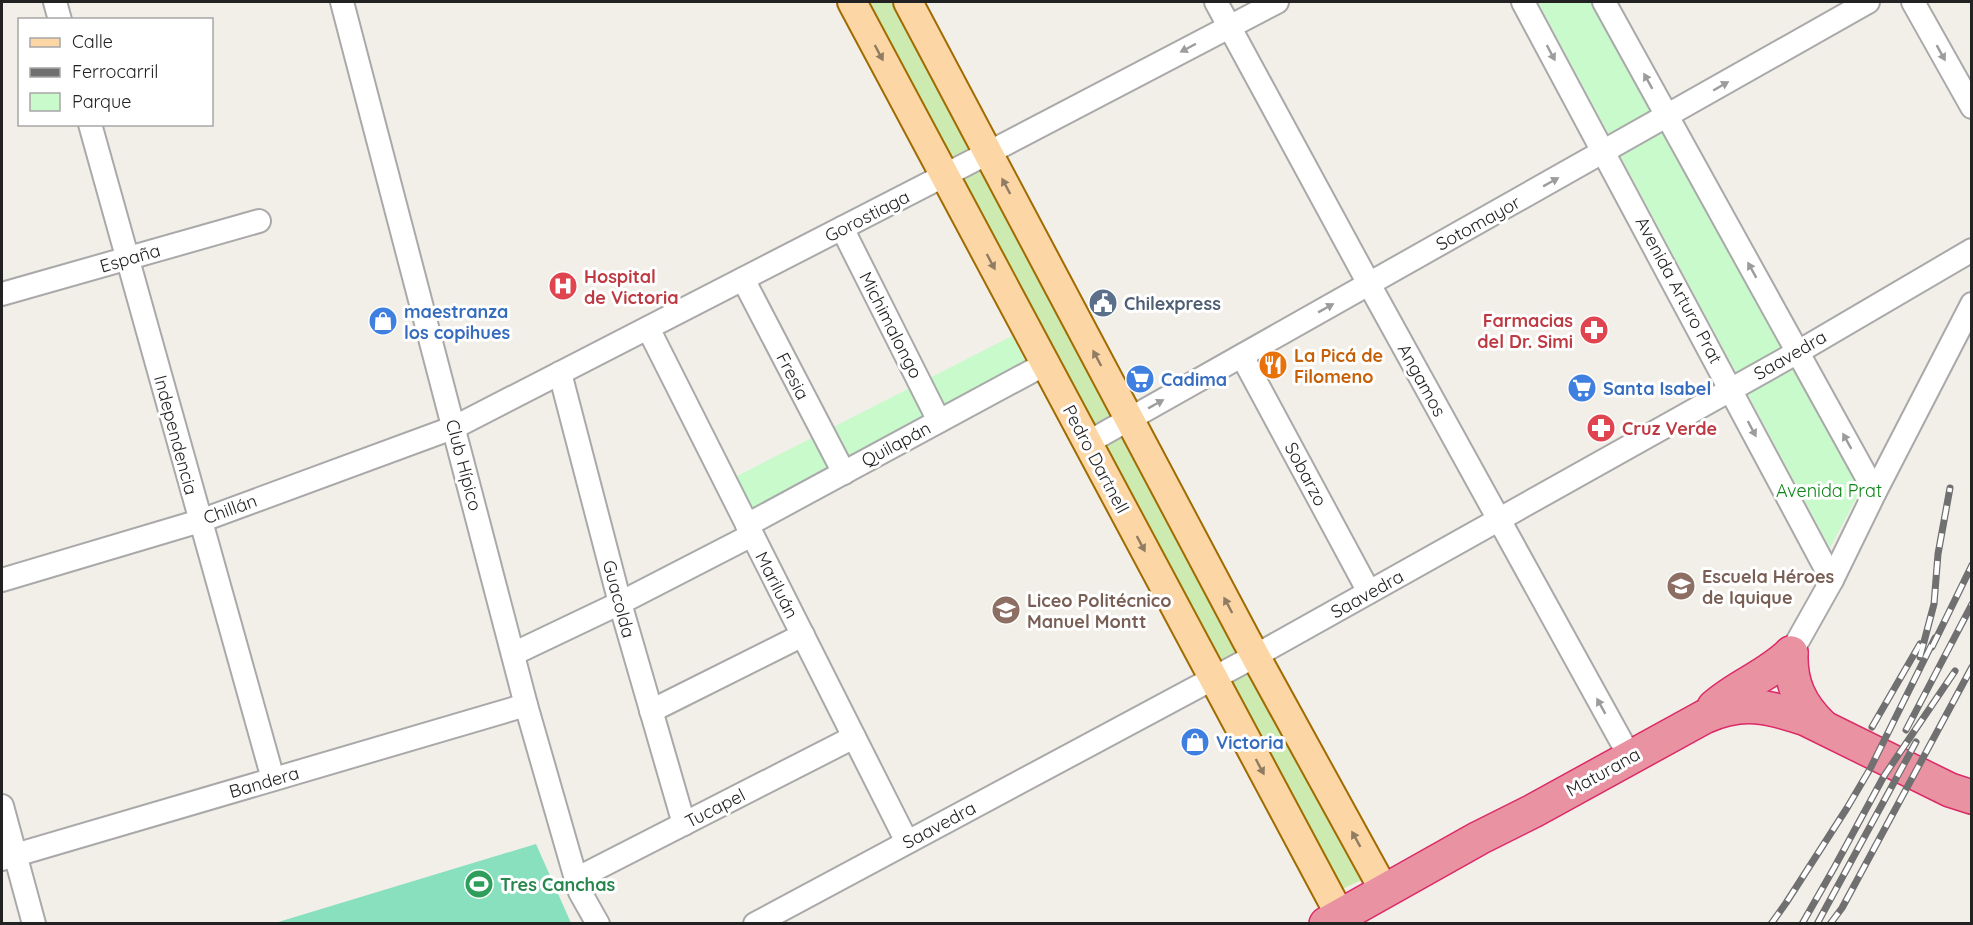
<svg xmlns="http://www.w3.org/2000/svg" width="1973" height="925" font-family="Quicksand,sans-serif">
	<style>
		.grass { fill: #cdebb0 }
		.park { fill: #c8facc }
		.pitch { fill: #88e0be }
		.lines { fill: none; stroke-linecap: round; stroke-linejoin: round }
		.minor-casing { stroke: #a9a9a9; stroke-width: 26 }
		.major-casing { stroke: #a06b00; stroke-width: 32 }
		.highway-casing { stroke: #dc2a67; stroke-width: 36 }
		.minor { stroke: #fff; stroke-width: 22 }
		.major { stroke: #fcd6a4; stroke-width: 28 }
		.highway { stroke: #e892a2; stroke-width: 33 }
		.rail-casing { stroke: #707070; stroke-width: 7 }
		.rail { stroke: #fff; stroke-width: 4.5; stroke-dasharray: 14; stroke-linecap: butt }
		.oneway { fill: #9c9c9c }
		.oneway2 { fill: #8f7c63 }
		.labels { text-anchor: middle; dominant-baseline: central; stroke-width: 6; stroke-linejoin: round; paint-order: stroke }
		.street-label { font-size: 18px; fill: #222; stroke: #fff }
		.health-label { font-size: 18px; font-weight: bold; fill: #be3a42; stroke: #fff; text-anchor: start }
		.service-label { font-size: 18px; font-weight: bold; fill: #4e5e75; stroke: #fff; text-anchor: start }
		.shop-label { font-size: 18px; font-weight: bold; fill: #366cbe; stroke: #fff; text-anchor: start }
		.food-label { font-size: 18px; font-weight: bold; fill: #c56008; stroke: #fff; text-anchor: start }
		.park-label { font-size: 18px; fill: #0c8416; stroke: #fff }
		.education-label { font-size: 18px; font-weight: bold; fill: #785e54; stroke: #fff; text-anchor: start }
		.leisure-label { font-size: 18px; font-weight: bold; fill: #27864d; stroke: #fff; text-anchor: start }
	</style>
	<rect width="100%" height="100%" fill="#f2efe9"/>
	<path class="grass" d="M 868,2 L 900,2 L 1364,879 L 1342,889 Z"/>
	<g class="park">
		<path d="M 1538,2 L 1594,2 L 1860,491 L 1830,548 Z"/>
		<path d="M 1012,336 L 1027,365 L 753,513 L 735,477 Z"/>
	</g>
	<path class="pitch" d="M 536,844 L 571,923 L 275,923 Z"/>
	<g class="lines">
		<g class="minor-casing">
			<g id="minor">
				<path d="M 55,2 L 60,20"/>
				<path d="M 342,2 L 526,705 L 576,879 L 580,892 L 598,924"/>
				<path d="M 1216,2 L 1369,284 L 1630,757"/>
				<path d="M 1523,2 L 1832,580"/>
				<path d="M 1604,2 L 1875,492"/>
				<path d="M 1913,2 L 1972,107"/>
				<path d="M 90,124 L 273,779"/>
				<path d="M 842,228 L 939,421"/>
				<path d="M 743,279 L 844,473"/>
				<path d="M 2,294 L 259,221"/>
				<path d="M 648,328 L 907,842"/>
				<path d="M 1242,356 L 1369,592"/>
				<path d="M 560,373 L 620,603 L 684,824"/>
				<path d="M 1087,443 L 1868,2"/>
				<path d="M 747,525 L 1045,364"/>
				<path d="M 2,580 L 200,521 L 455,427 L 988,153 L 1277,2"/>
				<path d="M 1791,653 L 1832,580 L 1875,492 L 1972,304"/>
				<path d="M 513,654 L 620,603 L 752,535"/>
				<path d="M 651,711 L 803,635"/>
				<path d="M 2,806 L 34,924"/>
				<path d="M 2,859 L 526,705"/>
				<path d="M 576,879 L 854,737"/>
				<path d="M 755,924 L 1255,656 L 1798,352 L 1972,250"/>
			</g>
		</g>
		<g class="major-casing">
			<g id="major">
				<path d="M 852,2 L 1340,915"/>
				<path d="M 908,2 L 1247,641 L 1384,890"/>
			</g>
		</g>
		<g class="highway-casing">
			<g id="highway">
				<path d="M 1791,653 C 1790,683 1800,705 1822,726"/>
				<path d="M 1714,707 C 1737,686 1768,676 1791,653"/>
				<path d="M 1326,924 L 1479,838 L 1533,811 L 1704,717 C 1742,700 1768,706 1806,719 L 1950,790 L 1972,797"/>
			</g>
		</g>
		<use href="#minor" class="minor"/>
		<use href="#major" class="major"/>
		<use href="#highway" class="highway"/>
		<g class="rail-casing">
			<g id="rail">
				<path d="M 1932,647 L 1972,565"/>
				<path d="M 1920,657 L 1934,604 L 1938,554 L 1950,488"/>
				<path d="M 1872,727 L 1920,644"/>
				<path d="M 1906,730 L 1972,604"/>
				<path d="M 1771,924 L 1786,903 L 1847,808 L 1870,769 L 1935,638"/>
				<path d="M 1802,924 L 1834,868 L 1884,776 L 1955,671"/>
				<path d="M 1817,924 L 1916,742"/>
				<path d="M 1830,924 L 1842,908 L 1972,667"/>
			</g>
		</g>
		<use href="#rail" class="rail"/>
	</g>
	<defs><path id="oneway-solid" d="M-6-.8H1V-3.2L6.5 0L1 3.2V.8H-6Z" transform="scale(1.5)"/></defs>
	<g class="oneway">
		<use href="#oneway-solid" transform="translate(1188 48) rotate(152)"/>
		<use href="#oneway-solid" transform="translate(1551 53) rotate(62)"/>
		<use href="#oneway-solid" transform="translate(1941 53) rotate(61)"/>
		<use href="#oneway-solid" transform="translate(1648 81) rotate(-119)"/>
		<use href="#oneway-solid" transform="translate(1721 86) rotate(-30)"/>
		<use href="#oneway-solid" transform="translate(1551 182) rotate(-29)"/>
		<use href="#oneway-solid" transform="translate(1752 270) rotate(-119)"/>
		<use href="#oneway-solid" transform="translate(1326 308) rotate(-29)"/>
		<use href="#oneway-solid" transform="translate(1156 404) rotate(-29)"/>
		<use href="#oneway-solid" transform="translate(1752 429) rotate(62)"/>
		<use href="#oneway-solid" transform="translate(1847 441) rotate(-119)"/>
		<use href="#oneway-solid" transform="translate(1601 706) rotate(-119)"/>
	</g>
	<g class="oneway2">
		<use href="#oneway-solid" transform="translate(879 53) rotate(62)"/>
		<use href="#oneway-solid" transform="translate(1006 186) rotate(-118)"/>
		<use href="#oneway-solid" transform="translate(991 262) rotate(62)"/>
		<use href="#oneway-solid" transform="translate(1097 358) rotate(-118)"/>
		<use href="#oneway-solid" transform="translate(1141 544) rotate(62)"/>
		<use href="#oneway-solid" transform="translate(1228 605) rotate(-118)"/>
		<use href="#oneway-solid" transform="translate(1260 767) rotate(62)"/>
		<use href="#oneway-solid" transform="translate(1356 839) rotate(-119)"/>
	</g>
	<defs>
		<g id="hospital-disc" transform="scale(1.5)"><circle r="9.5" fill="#e0444e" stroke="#fff"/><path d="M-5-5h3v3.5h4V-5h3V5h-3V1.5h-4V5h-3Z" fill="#fff"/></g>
		<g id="civic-disc" transform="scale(1.5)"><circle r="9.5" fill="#5c6f8a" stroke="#fff"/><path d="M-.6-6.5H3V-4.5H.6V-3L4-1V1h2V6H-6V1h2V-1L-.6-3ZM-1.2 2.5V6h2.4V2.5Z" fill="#fff"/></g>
		<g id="shop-disc" transform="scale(1.5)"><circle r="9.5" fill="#3f7fe0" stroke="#fff"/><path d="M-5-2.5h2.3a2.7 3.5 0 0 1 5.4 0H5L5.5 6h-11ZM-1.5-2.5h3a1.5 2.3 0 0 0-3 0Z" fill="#fff"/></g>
		<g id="pharmacy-disc" transform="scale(1.5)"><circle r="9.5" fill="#e0444e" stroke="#fff"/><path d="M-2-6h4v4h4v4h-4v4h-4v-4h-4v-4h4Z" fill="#fff"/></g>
		<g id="restaurant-disc" transform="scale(1.5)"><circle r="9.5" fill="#e8710a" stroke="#fff"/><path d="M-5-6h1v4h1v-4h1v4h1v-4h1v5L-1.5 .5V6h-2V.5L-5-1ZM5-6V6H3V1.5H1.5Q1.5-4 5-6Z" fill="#fff"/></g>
		<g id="supermarket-disc" transform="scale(1.5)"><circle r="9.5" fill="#3f7fe0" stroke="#fff"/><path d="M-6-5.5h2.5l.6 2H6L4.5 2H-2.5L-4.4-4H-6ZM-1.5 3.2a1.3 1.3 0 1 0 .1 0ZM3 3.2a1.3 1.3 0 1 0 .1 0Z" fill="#fff"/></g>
		<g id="school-disc" transform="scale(1.5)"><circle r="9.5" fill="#8d6e63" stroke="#fff"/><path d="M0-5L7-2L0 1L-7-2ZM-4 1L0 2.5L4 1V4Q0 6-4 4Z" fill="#fff"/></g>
		<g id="stadium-disc" transform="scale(1.5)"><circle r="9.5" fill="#2e9e5b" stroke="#fff"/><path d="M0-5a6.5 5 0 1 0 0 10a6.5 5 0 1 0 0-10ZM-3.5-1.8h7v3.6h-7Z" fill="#fff"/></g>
	</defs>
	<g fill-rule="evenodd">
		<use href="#hospital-disc" x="563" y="286"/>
		<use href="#civic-disc" x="1103" y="303"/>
		<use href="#shop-disc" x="383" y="321"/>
		<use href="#pharmacy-disc" x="1594" y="330"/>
		<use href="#restaurant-disc" x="1273" y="365"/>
		<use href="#supermarket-disc" x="1140" y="379"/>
		<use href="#supermarket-disc" x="1582" y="388"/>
		<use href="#pharmacy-disc" x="1601" y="428"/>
		<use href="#school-disc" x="1681" y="586"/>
		<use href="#school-disc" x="1006" y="610"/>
		<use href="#shop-disc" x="1195" y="742"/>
		<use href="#stadium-disc" x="479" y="884"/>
	</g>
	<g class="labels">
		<g class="street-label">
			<text transform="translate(867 216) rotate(-27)">Gorostiaga</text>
			<text transform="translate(1478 223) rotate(-29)">Sotomayor</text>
			<text transform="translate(130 258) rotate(-16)">España</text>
			<text transform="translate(1679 290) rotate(62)">Avenida Arturo Prat</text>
			<text transform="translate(891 325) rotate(63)">Michimalongo</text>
			<text transform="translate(1790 355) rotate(-30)">Saavedra</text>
			<text transform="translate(793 376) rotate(63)">Fresia</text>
			<text transform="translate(1422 380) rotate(61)">Angamos</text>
			<text transform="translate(176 435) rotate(75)">Independencia</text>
			<text transform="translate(896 444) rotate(-28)">Quilapán</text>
			<text transform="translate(1096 459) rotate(62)">Pedro Dartnell</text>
			<text transform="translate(464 465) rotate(75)">Club Hípico</text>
			<text transform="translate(1306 474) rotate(62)">Sobarzo</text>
			<text transform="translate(230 509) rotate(-20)">Chillán</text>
			<text transform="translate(777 585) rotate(63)">Mariluán</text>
			<text transform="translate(1367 594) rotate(-29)">Saavedra</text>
			<text transform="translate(619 599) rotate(75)">Guacolda</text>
			<text transform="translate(1603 772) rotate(-29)">Maturana</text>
			<text transform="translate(264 782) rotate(-16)">Bandera</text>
			<text transform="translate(715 808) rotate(-27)">Tucapel</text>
			<text transform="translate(939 825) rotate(-28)">Saavedra</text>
		</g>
		<g class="health-label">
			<text x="584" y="276">Hospital<tspan x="584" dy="21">de Victoria</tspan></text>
			<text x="1573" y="320" text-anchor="end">Farmacias<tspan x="1573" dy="21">del Dr. Simi</tspan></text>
			<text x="1622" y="428">Cruz Verde</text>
		</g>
		<g class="service-label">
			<text x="1124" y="303">Chilexpress</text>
		</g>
		<g class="shop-label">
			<text x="404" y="311">maestranza<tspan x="404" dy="21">los copihues</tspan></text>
			<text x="1161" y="379">Cadima</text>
			<text x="1603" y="388">Santa Isabel</text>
			<text x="1216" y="742">Victoria</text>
		</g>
		<g class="food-label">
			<text x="1294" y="355">La Picá de<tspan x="1294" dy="21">Filomeno</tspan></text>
		</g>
		<g class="park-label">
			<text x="1829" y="490">Avenida Prat</text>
		</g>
		<g class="education-label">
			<text x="1702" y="576">Escuela Héroes<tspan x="1702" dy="21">de Iquique</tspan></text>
			<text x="1027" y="600">Liceo Politécnico<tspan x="1027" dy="21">Manuel Montt</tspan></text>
		</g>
		<g class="leisure-label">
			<text x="500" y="884">Tres Canchas</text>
		</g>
	</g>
	<rect width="1973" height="925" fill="none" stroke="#222222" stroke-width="6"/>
	<rect x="18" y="18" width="195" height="108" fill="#ffffff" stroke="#a7a7a7" stroke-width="1.5"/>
	<rect x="30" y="38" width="30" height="9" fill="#fcd6a4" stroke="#a7a7a7" stroke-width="1.5"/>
	<text x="72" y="48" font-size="18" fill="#222222">Calle</text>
	<rect x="30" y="68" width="30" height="9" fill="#707070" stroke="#a7a7a7" stroke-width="1.5"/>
	<text x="72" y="78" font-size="18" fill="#222222">Ferrocarril</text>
	<rect x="30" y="93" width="30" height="18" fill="#c8facc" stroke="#a7a7a7" stroke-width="1.5"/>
	<text x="72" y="108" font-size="18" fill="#222222">Parque</text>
</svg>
